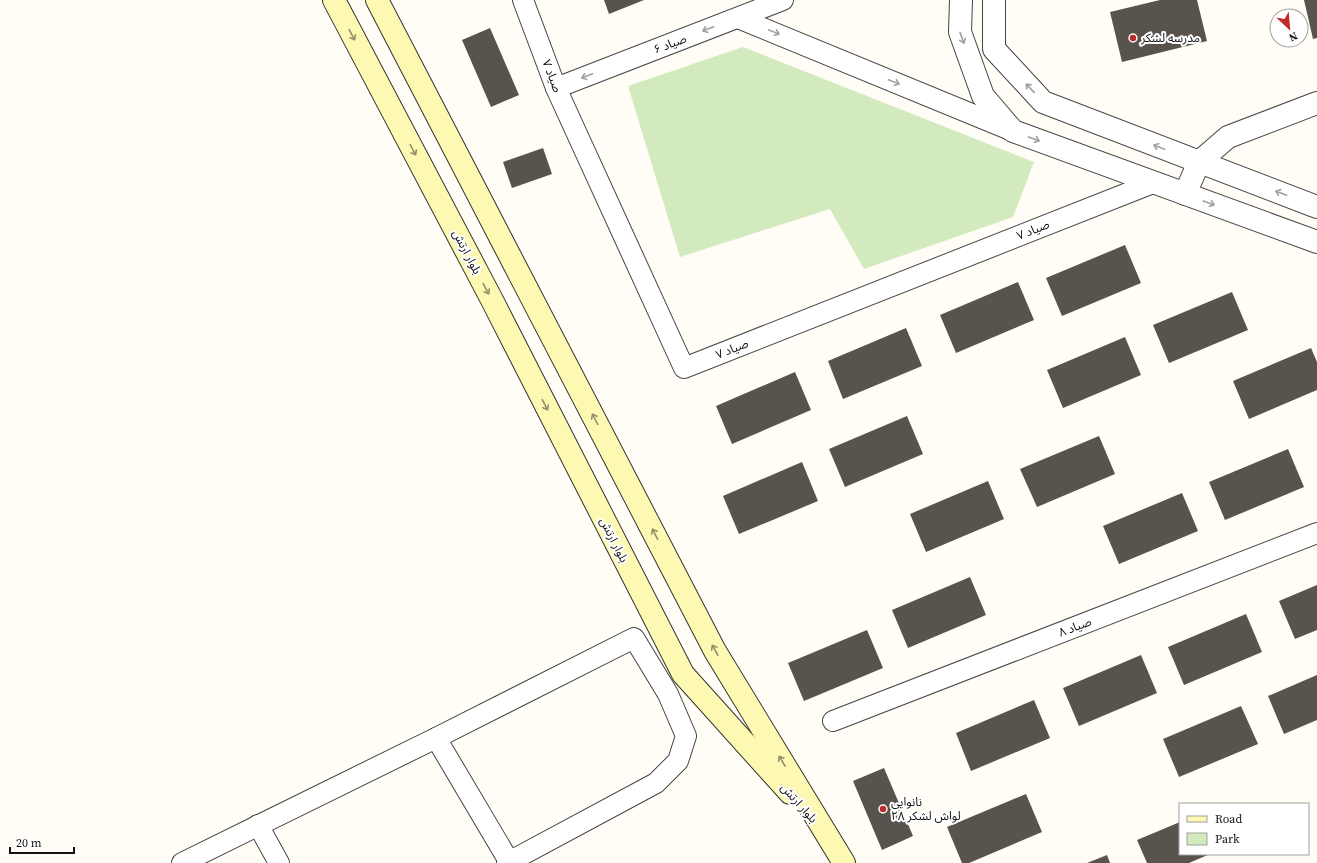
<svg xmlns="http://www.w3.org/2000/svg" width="1317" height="863" font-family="'Source Serif 4','Noto Sans Arabic',serif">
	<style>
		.green { fill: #d2eabe }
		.building { fill: #59534d }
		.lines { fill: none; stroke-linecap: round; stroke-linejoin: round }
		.minor-casing { stroke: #444; stroke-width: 22 }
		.tertiary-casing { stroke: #444; stroke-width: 24 }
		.secondary-casing { stroke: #333; stroke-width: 24 }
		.minor { stroke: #fff; stroke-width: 20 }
		.tertiary { stroke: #fff; stroke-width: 22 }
		.secondary { stroke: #fdf8b2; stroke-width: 22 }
		.oneway { stroke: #a0a0a0 }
		.oneway2 { stroke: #93906a }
		.poi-dot { fill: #bf2b2a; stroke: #fff; stroke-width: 1.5 }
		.labels { text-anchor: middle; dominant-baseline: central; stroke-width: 4; stroke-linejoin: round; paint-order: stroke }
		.poi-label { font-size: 12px; fill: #111; stroke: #fff; text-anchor: start }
		.street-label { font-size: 12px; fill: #111; stroke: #fff }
	</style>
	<rect width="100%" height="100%" fill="#fffdf5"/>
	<path class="green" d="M 743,47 L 1034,162 L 1013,217 L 864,269 L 830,209 L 680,257 L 628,86 Z"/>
	<g class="building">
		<path d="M 604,0 L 644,0 L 609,14 Z"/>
		<path d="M 1160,0 L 1197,0 L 1207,41 L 1122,62 L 1110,12 Z"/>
		<path d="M 1304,0 L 1317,0 L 1317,38 L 1313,39 Z"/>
		<path d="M 490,28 L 519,95 L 491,107 L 462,40 Z"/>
		<path d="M 543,148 L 552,174 L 512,188 L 503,162 Z"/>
		<path d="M 1125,245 L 1141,283 L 1062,316 L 1046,278 Z"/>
		<path d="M 1018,282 L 1034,320 L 956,353 L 940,315 Z"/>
		<path d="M 1232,292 L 1248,330 L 1169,363 L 1153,325 Z"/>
		<path d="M 906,328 L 922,366 L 843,399 L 828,361 Z"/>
		<path d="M 1125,337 L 1141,375 L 1063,408 L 1047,370 Z"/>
		<path d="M 1311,348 L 1317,362 L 1317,390 L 1249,419 L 1233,381 Z"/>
		<path d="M 795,372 L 811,410 L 732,444 L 716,406 Z"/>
		<path d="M 907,416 L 923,454 L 845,487 L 829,449 Z"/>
		<path d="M 1099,436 L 1115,474 L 1037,507 L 1020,469 Z"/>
		<path d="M 1288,449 L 1304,487 L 1225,520 L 1209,482 Z"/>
		<path d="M 802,462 L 818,501 L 739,534 L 723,496 Z"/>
		<path d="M 988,481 L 1004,519 L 926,552 L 910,514 Z"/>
		<path d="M 1182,493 L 1198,531 L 1119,564 L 1103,526 Z"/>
		<path d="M 970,577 L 986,615 L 908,648 L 892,610 Z"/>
		<path d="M 1317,585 L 1317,630 L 1295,639 L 1279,601 Z"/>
		<path d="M 1246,614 L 1262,652 L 1184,685 L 1168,647 Z"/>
		<path d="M 867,630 L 883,668 L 804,701 L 788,663 Z"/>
		<path d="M 1141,655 L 1157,693 L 1079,726 L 1063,688 Z"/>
		<path d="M 1317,675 L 1317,720 L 1284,734 L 1268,696 Z"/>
		<path d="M 1034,700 L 1050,738 L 971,771 L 956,733 Z"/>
		<path d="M 1241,706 L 1258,744 L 1179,777 L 1163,739 Z"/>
		<path d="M 884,768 L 913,836 L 882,850 L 853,781 Z"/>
		<path d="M 1026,794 L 1042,832 L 969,863 L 962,863 L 947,827 Z"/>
		<path d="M 1180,822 L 1180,854 L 1210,854 L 1189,863 L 1147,863 L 1137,840 Z"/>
		<path d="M 1107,855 L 1110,863 L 1087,863 Z"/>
	</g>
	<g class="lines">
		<g class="minor-casing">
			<g id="minor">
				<path d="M 523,0 L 556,88 L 684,368 L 1153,183"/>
				<path d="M 738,18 L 1013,131"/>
				<path d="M 556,88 L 783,0"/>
				<path d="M 833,721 L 1317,533"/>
				<path d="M 436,738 L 510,863"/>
				<path d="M 258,825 L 279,863"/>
				<path d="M 182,863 L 436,738 L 634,638 L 668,694 L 686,736 L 678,761 L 656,783 L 507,863"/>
			</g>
		</g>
		<g class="tertiary-casing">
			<g id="tertiary">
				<path d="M 961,0 L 960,32 L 983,96 L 1013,131 L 1317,242"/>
				<path d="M 994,0 L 994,49 L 1043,102 L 1317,207"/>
				<path d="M 1185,194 L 1199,162 L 1228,137 L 1317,103"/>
			</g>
		</g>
		<g class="secondary-casing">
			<g id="secondary">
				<path d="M 334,0 L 492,300 L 683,674 L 790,793"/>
				<path d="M 377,0 L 715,651 L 844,863"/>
			</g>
		</g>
		<use href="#minor" class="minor"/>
		<use href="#tertiary" class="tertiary"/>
		<use href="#secondary" class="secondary"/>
	</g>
	<defs><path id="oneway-shaft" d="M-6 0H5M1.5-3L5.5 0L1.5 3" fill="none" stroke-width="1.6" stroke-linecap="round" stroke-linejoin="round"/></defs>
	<g class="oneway">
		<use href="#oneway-shaft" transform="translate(708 29) rotate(159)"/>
		<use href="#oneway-shaft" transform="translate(774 32) rotate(22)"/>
		<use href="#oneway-shaft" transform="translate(962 38) rotate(70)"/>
		<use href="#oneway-shaft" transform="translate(587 76) rotate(159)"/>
		<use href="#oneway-shaft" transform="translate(894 82) rotate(22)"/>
		<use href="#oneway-shaft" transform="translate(1030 88) rotate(-133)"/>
		<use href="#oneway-shaft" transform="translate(1034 139) rotate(20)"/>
		<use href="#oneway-shaft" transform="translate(1159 147) rotate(-159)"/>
		<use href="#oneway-shaft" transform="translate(1281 193) rotate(-159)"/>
		<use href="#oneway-shaft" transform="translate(1209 203) rotate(20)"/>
	</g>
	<g class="oneway2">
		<use href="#oneway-shaft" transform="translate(352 35) rotate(62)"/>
		<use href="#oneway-shaft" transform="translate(413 150) rotate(62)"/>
		<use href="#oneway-shaft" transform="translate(486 289) rotate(62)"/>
		<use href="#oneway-shaft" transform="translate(545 405) rotate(63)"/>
		<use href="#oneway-shaft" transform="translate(595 419) rotate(-117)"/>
		<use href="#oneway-shaft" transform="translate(655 534) rotate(-117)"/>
		<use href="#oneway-shaft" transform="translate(715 650) rotate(-119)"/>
		<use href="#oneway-shaft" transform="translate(782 761) rotate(-121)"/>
	</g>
	<g class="poi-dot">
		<circle cx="1133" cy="38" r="4"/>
		<circle cx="883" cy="809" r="4"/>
	</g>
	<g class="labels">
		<g class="poi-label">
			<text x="1141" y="38">مدرسه لشکر</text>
			<text x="891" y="802">نانوایی<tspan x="891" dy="14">لواش لشکر ۲۸</tspan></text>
		</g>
		<g class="street-label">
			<text transform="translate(670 44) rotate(-21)">صیاد ۶</text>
			<text transform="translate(552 76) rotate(69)">صیاد ۷</text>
			<text transform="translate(1033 230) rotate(-22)">صیاد ۷</text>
			<text transform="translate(467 252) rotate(62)">بلوار ارتش</text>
			<text transform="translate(732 349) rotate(-22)">صیاد ۷</text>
			<text transform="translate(614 540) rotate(63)">بلوار ارتش</text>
			<text transform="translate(1075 627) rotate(-21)">صیاد ۸</text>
			<text transform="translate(799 803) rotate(48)">بلوار ارتش</text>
		</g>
	</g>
	<rect x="1179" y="803" width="130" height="52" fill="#ffffff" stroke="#a0a0a0"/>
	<rect x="1187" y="816" width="20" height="6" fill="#fdf8b2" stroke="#a0a0a0"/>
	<text x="1215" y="823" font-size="12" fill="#111111">Road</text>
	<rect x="1187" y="833" width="20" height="12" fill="#d2eabe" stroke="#a0a0a0"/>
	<text x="1215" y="843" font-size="12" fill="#111111">Park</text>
	<g transform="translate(1289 28) rotate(154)"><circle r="19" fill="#ffffff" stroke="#a0a0a0"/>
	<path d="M0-3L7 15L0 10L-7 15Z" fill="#bf2b2a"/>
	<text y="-6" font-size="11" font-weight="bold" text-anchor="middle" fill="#111111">N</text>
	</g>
	<path d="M10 847v6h64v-6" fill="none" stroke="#111111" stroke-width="2"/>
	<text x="16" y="847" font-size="12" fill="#111111" stroke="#ffffff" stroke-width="3" paint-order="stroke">20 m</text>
</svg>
